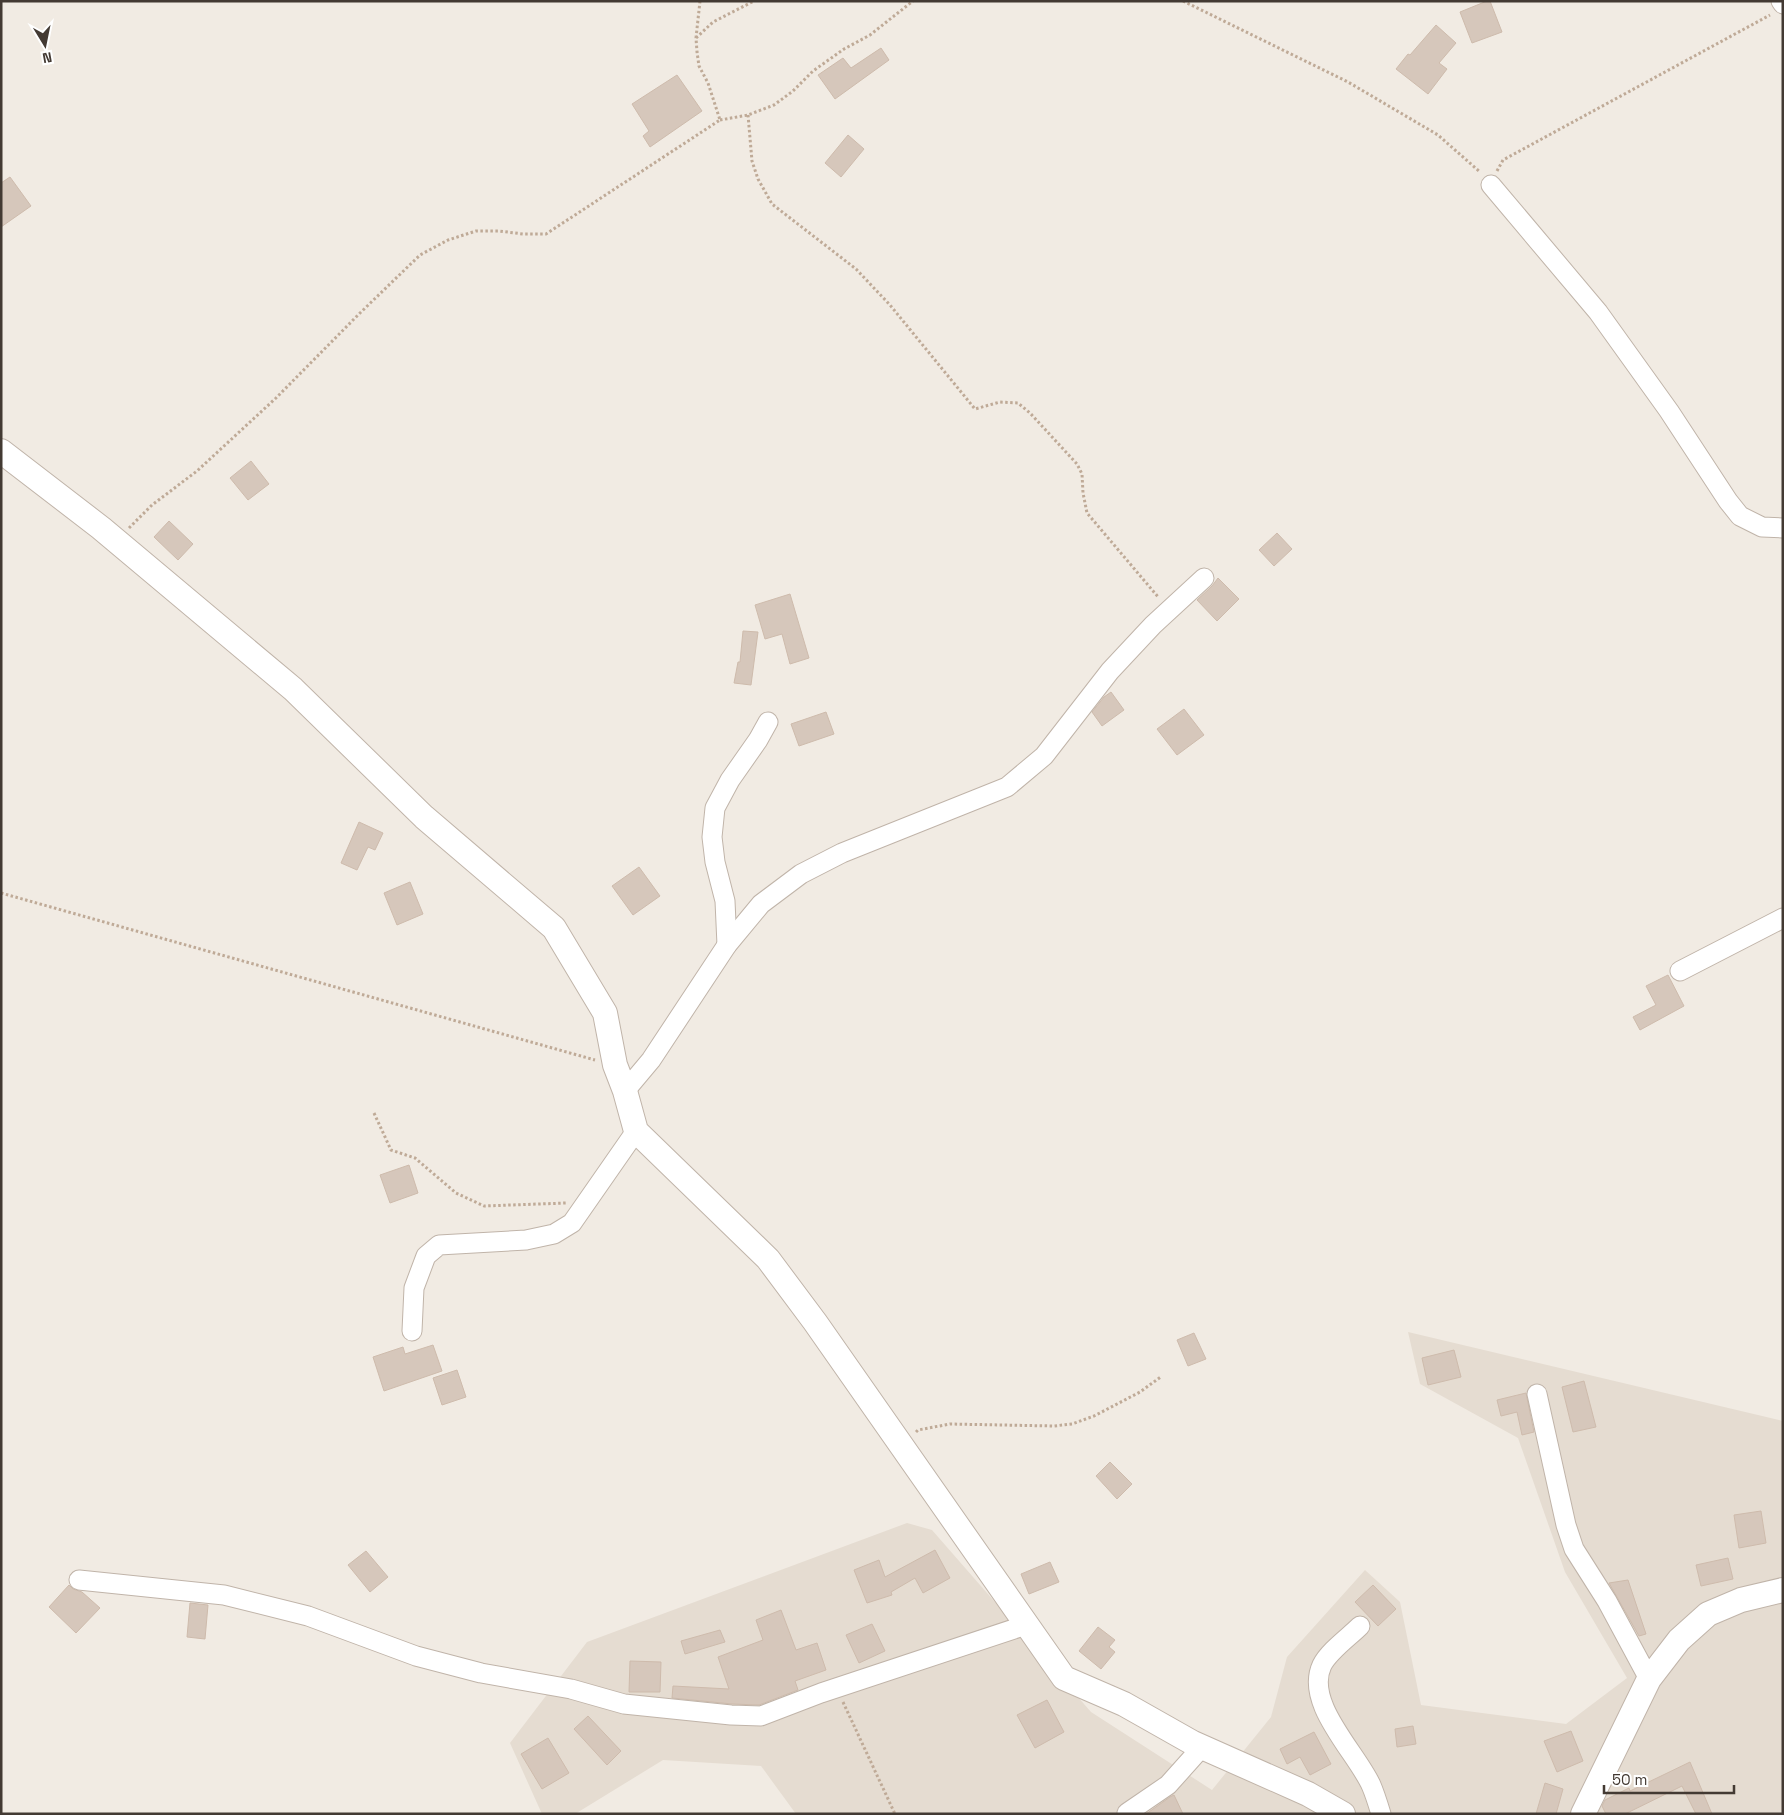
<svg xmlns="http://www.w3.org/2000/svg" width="1784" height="1815" font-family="'Space Grotesk',sans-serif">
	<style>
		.residential { fill: #e5dcd1 }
		.building { fill: #d6c7bb; stroke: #cebbac }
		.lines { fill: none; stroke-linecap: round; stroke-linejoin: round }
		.minor-casing { stroke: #c0b4a9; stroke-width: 21 }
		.tertiary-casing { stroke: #c0b4a9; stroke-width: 26 }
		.path { stroke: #bfaa97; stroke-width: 3; stroke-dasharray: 2.5 2.5; stroke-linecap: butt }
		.minor { stroke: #fff; stroke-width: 19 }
		.tertiary { stroke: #fff; stroke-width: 24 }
	</style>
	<rect width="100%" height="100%" fill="#f1ebe3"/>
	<path class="residential" d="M 1408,1332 L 1783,1421 L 1783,1814 L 796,1814 L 761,1766 L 663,1760 L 575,1814 L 542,1814 L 510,1743 L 587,1642 L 907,1523 L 932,1530 L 1091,1712 L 1212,1790 L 1271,1717 L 1287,1657 L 1365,1570 L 1400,1602 L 1421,1705 L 1566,1724 L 1627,1678 L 1565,1572 L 1518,1438 L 1420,1384 Z"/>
	<g class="building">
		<path d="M 1487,1 L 1490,1 L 1502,32 L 1472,43 L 1460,12 Z"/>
		<path d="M 1436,25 L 1456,43 L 1439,63 L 1447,69 L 1428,94 L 1396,69 L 1408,54 L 1410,55 Z"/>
		<path d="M 881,48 L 889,60 L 835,99 L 818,75 L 843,58 L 851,68 Z"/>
		<path d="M 677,75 L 702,111 L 650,147 L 643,136 L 649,131 L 632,104 Z"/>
		<path d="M 848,135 L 864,149 L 841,177 L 825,163 Z"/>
		<path d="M 10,177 L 31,206 L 1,227 L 1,183 Z"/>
		<path d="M 251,461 L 269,484 L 248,500 L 230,478 Z"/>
		<path d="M 169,521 L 193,544 L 178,560 L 154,537 Z"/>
		<path d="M 1277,533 L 1292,549 L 1274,566 L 1259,550 Z"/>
		<path d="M 1218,578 L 1239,599 L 1217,621 L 1197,600 L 1212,586 Z"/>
		<path d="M 790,594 L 809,658 L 790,664 L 782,634 L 765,639 L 755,605 Z"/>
		<path d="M 743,631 L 758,632 L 751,685 L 734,683 L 738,662 L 740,662 Z"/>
		<path d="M 1111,692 L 1124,710 L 1102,726 L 1092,712 L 1104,697 Z"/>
		<path d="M 1184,709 L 1204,735 L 1177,755 L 1157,729 Z"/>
		<path d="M 826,712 L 834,734 L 799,746 L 791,724 Z"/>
		<path d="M 359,822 L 383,833 L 375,850 L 368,847 L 357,870 L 341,863 Z"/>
		<path d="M 639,867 L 660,896 L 633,915 L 612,886 Z"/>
		<path d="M 410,882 L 423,914 L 397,925 L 384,893 Z"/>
		<path d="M 1668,975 L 1684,1006 L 1640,1030 L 1633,1017 L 1656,1005 L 1646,986 Z"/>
		<path d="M 409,1165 L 418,1193 L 390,1203 L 380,1175 Z"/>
		<path d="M 1194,1333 L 1206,1359 L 1188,1366 L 1177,1340 Z"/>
		<path d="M 433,1345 L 442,1371 L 384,1391 L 373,1357 L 403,1347 L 405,1354 Z"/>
		<path d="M 1454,1350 L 1461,1377 L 1428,1385 L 1422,1358 Z"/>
		<path d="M 457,1370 L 466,1397 L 442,1405 L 433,1378 Z"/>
		<path d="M 1584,1381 L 1596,1427 L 1573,1432 L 1562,1387 Z"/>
		<path d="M 1526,1393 L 1534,1432 L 1522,1435 L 1517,1412 L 1501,1416 L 1497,1400 Z"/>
		<path d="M 1110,1462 L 1132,1484 L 1117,1499 L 1096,1476 Z"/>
		<path d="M 1761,1511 L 1766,1543 L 1739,1548 L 1734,1515 Z"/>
		<path d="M 935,1550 L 950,1578 L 923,1593 L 915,1578 L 891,1592 L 892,1595 L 867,1603 L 854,1570 L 879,1560 L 885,1577 Z"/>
		<path d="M 366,1551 L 388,1577 L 370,1592 L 348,1565 Z"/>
		<path d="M 1728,1558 L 1733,1579 L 1701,1586 L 1696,1565 Z"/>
		<path d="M 1050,1562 L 1059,1582 L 1029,1594 L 1021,1574 Z"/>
		<path d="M 1628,1580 L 1646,1634 L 1639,1636 L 1609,1583 Z"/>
		<path d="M 69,1585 L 73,1589 L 82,1592 L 100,1608 L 76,1633 L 49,1607 Z"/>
		<path d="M 1373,1585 L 1396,1609 L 1378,1626 L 1355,1602 Z"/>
		<path d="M 190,1603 L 208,1605 L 205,1639 L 187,1637 Z"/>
		<path d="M 781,1610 L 796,1650 L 817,1643 L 826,1670 L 795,1681 L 798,1690 L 759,1705 L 732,1704 L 672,1698 L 673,1686 L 729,1689 L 718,1657 L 763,1640 L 756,1620 Z"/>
		<path d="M 872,1624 L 885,1651 L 859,1663 L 846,1635 Z"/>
		<path d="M 1098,1627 L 1115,1640 L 1109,1647 L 1115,1652 L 1101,1669 L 1079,1651 Z"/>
		<path d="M 720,1630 L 725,1642 L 685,1654 L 681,1641 Z"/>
		<path d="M 630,1661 L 661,1662 L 660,1692 L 629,1692 Z"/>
		<path d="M 1047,1700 L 1064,1732 L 1035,1748 L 1017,1715 Z"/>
		<path d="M 588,1716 L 621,1751 L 607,1765 L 574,1729 Z"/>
		<path d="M 1413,1726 L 1416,1744 L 1397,1747 L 1395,1729 Z"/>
		<path d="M 1571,1731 L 1583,1761 L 1557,1772 L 1544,1741 Z"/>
		<path d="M 1314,1732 L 1331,1764 L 1310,1775 L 1300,1757 L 1287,1764 L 1280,1749 Z"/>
		<path d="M 548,1738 L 569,1773 L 542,1789 L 521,1754 Z"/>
		<path d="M 1690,1762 L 1712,1814 L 1696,1814 L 1682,1786 L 1625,1814 L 1606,1814 L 1602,1806 L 1605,1800 L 1629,1788 L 1630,1791 Z"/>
		<path d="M 1545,1783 L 1563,1789 L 1556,1814 L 1536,1814 Z"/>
		<path d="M 1174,1795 L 1183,1814 L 1146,1814 L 1170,1797 Z"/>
	</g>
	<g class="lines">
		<g class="minor-casing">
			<g id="minor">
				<path d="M 1781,1 L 1783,4"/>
				<path d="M 1491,185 L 1598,312 L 1669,411 L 1728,501 L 1740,516 L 1762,527 L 1783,528"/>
				<path d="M 727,945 L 725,901 L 715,862 L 712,837 L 715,808 L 730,780 L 758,740 L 768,722"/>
				<path d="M 1680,971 L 1783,918"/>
				<path d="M 625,1091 L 651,1060 L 727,945 L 761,904 L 801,874 L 842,853 L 1007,787 L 1044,756 L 1110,671 L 1153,625 L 1204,578"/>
				<path d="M 412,1331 L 414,1288 L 426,1256 L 439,1245 L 526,1240 L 554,1234 L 572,1223 L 636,1131"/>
				<path d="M 1537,1394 L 1566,1525 L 1574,1549 L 1607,1601 L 1649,1679"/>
				<path d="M 79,1580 L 224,1595 L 308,1616 L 416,1656 L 481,1673 L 571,1689 L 624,1704 L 731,1715 L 761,1716 L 821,1693 L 1026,1625"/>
				<path d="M 1360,1626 C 1349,1637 1329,1651 1322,1665 C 1304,1703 1356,1752 1371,1785 C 1375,1794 1378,1804 1381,1814"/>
				<path d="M 1127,1813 L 1168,1785 L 1202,1747"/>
			</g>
		</g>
		<g class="tertiary-casing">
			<g id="tertiary">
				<path d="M 1,451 L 101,528 L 293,689 L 424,817 L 554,928 L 605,1013 L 615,1065 L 625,1091 L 636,1131 L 768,1259 L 815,1322 L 1064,1678 L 1124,1704 L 1193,1743 L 1308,1794 L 1343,1814"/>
				<path d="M 1583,1814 L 1649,1679 L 1679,1640 L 1708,1614 L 1741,1600 L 1783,1590"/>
			</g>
		</g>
		<g class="path">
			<path d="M 1183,1 L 1348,82 L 1438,135 L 1480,172"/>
			<path d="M 696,38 L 713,22 L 754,1"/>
			<path d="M 748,115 L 752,161 L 758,179 L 772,204 L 856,269 L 890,305 L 975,409 L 1000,402 L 1018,403 L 1030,413 L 1077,464 L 1082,474 L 1083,493 L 1087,513 L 1159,598"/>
			<path d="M 720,120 L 748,115 L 774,105 L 793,91 L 813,71 L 844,49 L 870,35 L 913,1"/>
			<path d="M 1497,171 L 1503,160 L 1770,15"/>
			<path d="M 129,528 L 152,505 L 197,471 L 276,398 L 360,313 L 420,255 L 448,240 L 476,231 L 499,231 L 523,234 L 546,234 L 720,120 L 708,83 L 699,66 L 697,52 L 696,38 L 700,1"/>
			<path d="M 1,893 L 595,1060"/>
			<path d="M 374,1113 L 391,1150 L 415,1158 L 456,1193 L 484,1206 L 566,1203"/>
			<path d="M 916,1432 L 918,1430 L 950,1424 L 1054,1426 L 1072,1424 L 1094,1416 L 1140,1392 L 1162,1376"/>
			<path d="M 843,1702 L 895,1814"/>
		</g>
		<use href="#minor" class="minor"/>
		<use href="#tertiary" class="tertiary"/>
	</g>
	<rect width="1784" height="1815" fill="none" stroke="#433a33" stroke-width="5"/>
	<g transform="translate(45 45) rotate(170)" stroke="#ffffff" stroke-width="4" paint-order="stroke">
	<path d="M0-4L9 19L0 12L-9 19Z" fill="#433a33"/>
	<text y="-8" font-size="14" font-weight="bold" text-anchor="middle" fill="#433a33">N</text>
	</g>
	<path d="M1604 1785v8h130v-8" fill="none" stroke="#433a33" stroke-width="2.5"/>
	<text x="1612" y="1785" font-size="15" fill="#433a33" stroke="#ffffff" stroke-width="4" paint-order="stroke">50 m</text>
</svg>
